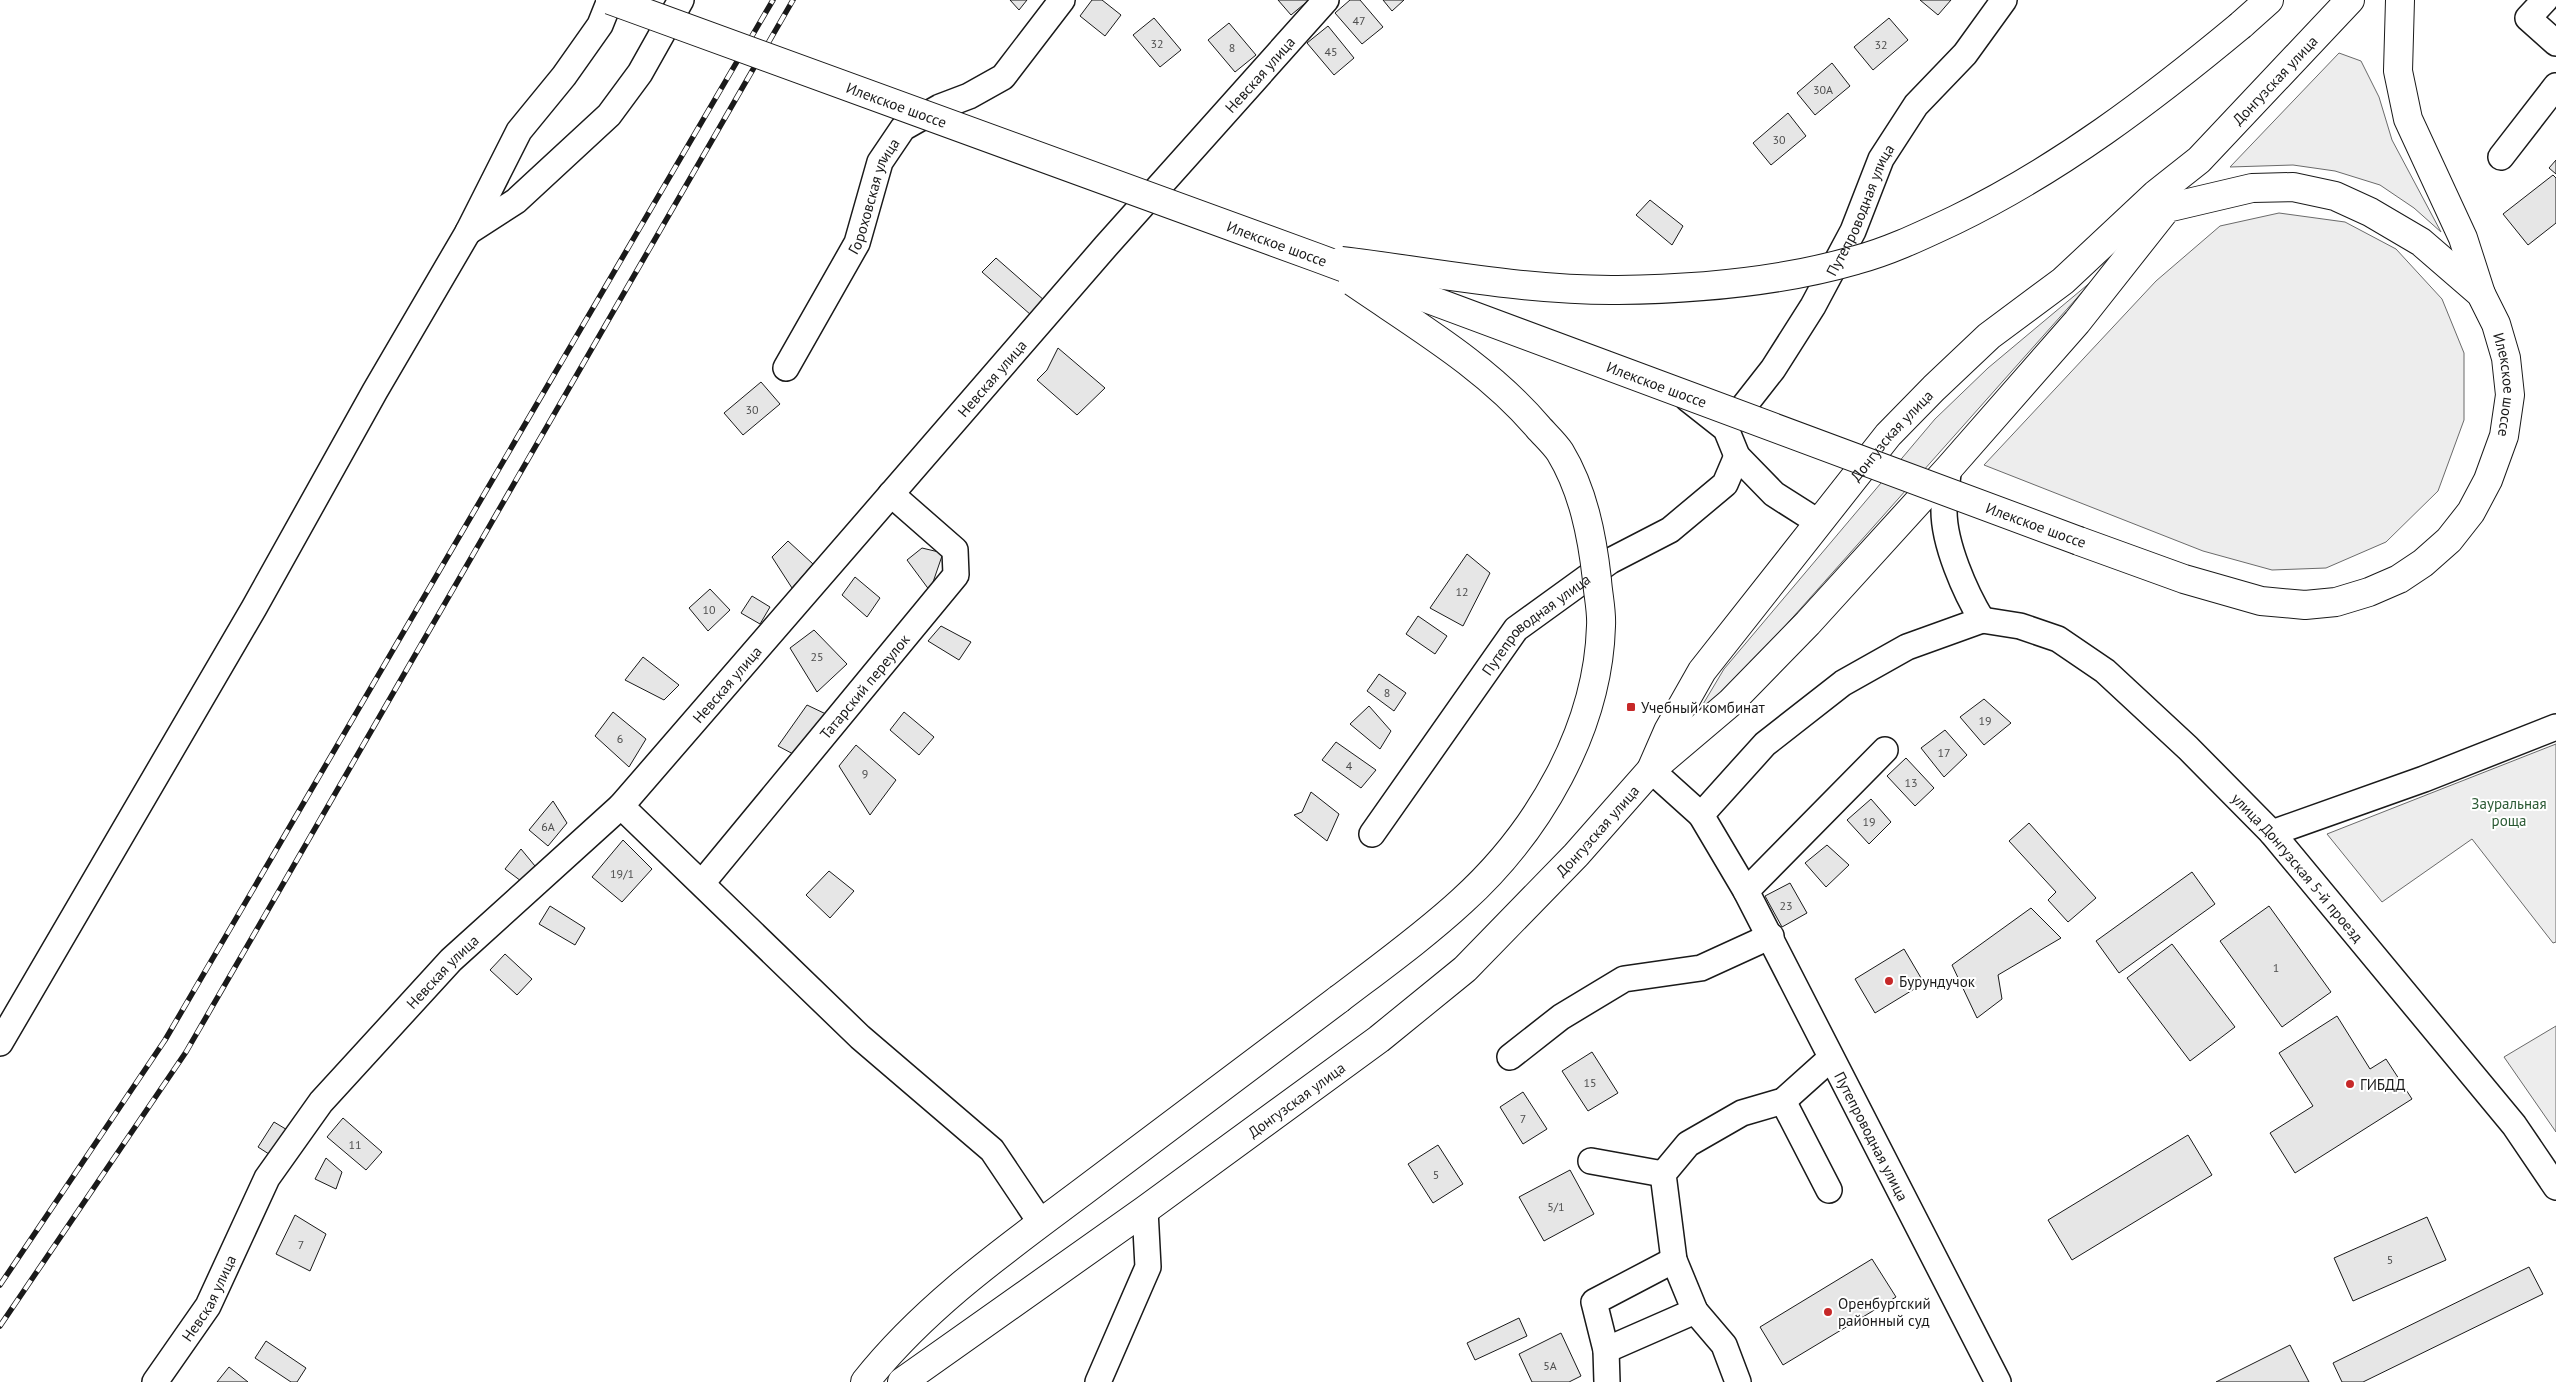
<svg xmlns="http://www.w3.org/2000/svg" width="2556" height="1382" font-family="'PT Sans',sans-serif">
	<style>
		.built { fill: #ededed; stroke: #6a6a6a }
		.building { fill: #e6e6e6; stroke: #1a1a1a }
		.lines { fill: none; stroke-linecap: round; stroke-linejoin: round }
		.minor-casing { stroke: #1a1a1a; stroke-width: 28 }
		.major-casing { stroke: #1a1a1a; stroke-width: 30 }
		.highway-casing { stroke: #1a1a1a; stroke-width: 30 }
		.minor { stroke: #fff; stroke-width: 25 }
		.major { stroke: #fff; stroke-width: 28 }
		.highway { stroke: #fff; stroke-width: 28 }
		.rail-casing { stroke: #1a1a1a; stroke-width: 5.5 }
		.rail { stroke: #fff; stroke-width: 4; stroke-dasharray: 11; stroke-linecap: butt }
		.major-bridge-casing { stroke: #1a1a1a; stroke-width: 30; stroke-linecap: butt }
		.highway-bridge-casing { stroke: #1a1a1a; stroke-width: 30; stroke-linecap: butt }
		.major-bridge { stroke: #fff; stroke-width: 28 }
		.highway-bridge { stroke: #fff; stroke-width: 28 }
		.poi-dot { fill: #c62828; stroke: #fff; stroke-width: 2 }
		.labels { text-anchor: middle; dominant-baseline: central; stroke-width: 4; stroke-linejoin: round; paint-order: stroke }
		.number-label { font-size: 12px; fill: #4d4d4d }
		.street-label { font-size: 15px; fill: #1a1a1a; stroke: #fff }
		.poi-label { font-size: 15px; fill: #1a1a1a; stroke: #fff; text-anchor: start }
		.park-label { font-size: 15px; fill: #2b5a34; stroke: #fff }
	</style>
	<rect width="100%" height="100%" fill="#fff"/>
	<g class="built">
		<path d="M 2339,53 L 2361,61 L 2379,97 L 2392,140 L 2441,232 L 2414,208 L 2380,185 L 2335,171 L 2293,165 L 2230,167 Z"/>
		<path d="M 2279,213 L 2345,222 L 2396,249 L 2442,299 L 2464,353 L 2464,420 L 2438,491 L 2386,542 L 2326,568 L 2272,570 L 2203,551 L 1984,465 L 2156,281 L 2220,226 Z"/>
		<path d="M 2092,281 L 1737,680 L 1690,726 L 1724,669 L 1935,419 L 1988,368 Z"/>
		<path d="M 2556,744 L 2556,942 L 2553,943 L 2472,839 L 2382,902 L 2327,834 Z"/>
		<path d="M 2556,1026 L 2556,1132 L 2504,1057 Z"/>
	</g>
	<g class="building">
		<path d="M 1010,0 L 1027,0 L 1019,10 Z"/>
		<path d="M 1092,0 L 1102,0 L 1121,15 L 1105,36 L 1080,16 Z"/>
		<path d="M 1278,0 L 1309,0 L 1291,15 Z"/>
		<path d="M 1350,0 L 1360,0 L 1383,27 L 1362,44 L 1335,13 Z"/>
		<path d="M 1383,0 L 1404,0 L 1392,11 Z"/>
		<path d="M 1920,0 L 1951,0 L 1938,15 Z"/>
		<path d="M 1154,18 L 1181,50 L 1160,67 L 1133,35 Z"/>
		<path d="M 1889,18 L 1908,40 L 1873,70 L 1854,47 Z"/>
		<path d="M 1229,23 L 1256,55 L 1235,72 L 1208,40 Z"/>
		<path d="M 1328,26 L 1354,58 L 1334,75 L 1307,43 Z"/>
		<path d="M 1832,63 L 1850,86 L 1815,115 L 1797,93 Z"/>
		<path d="M 1788,113 L 1806,136 L 1771,165 L 1753,143 Z"/>
		<path d="M 2556,160 L 2556,174 L 2549,168 Z"/>
		<path d="M 2553,175 L 2556,178 L 2556,223 L 2528,245 L 2503,214 Z"/>
		<path d="M 1650,200 L 1683,226 L 1672,245 L 1636,215 Z"/>
		<path d="M 996,258 L 1045,301 L 1031,315 L 982,272 Z"/>
		<path d="M 1058,348 L 1105,388 L 1077,415 L 1037,380 L 1047,370 Z"/>
		<path d="M 761,382 L 780,404 L 743,435 L 724,413 Z"/>
		<path d="M 788,541 L 813,564 L 792,588 L 772,557 Z"/>
		<path d="M 922,548 L 943,553 L 930,591 L 907,560 Z"/>
		<path d="M 1467,554 L 1490,573 L 1463,626 L 1430,608 Z"/>
		<path d="M 855,577 L 880,598 L 867,617 L 842,595 Z"/>
		<path d="M 710,589 L 730,610 L 708,631 L 689,608 Z"/>
		<path d="M 752,596 L 770,607 L 760,624 L 741,613 Z"/>
		<path d="M 1418,616 L 1447,636 L 1435,654 L 1406,634 Z"/>
		<path d="M 941,626 L 971,642 L 959,660 L 928,641 Z"/>
		<path d="M 814,630 L 847,664 L 817,692 L 790,648 Z"/>
		<path d="M 643,657 L 679,685 L 664,700 L 625,680 Z"/>
		<path d="M 1379,674 L 1406,693 L 1394,711 L 1367,691 Z"/>
		<path d="M 1984,699 L 2011,723 L 1984,745 L 1960,717 Z"/>
		<path d="M 807,705 L 828,715 L 797,756 L 778,746 Z"/>
		<path d="M 1369,706 L 1391,731 L 1380,749 L 1350,724 Z"/>
		<path d="M 613,712 L 646,739 L 629,767 L 595,736 Z"/>
		<path d="M 904,712 L 934,737 L 919,755 L 890,730 Z"/>
		<path d="M 1945,730 L 1967,755 L 1944,777 L 1921,748 Z"/>
		<path d="M 1336,742 L 1376,770 L 1361,788 L 1322,760 Z"/>
		<path d="M 856,745 L 896,780 L 870,815 L 839,766 Z"/>
		<path d="M 1906,758 L 1934,788 L 1915,806 L 1887,776 Z"/>
		<path d="M 1311,792 L 1339,814 L 1327,841 L 1294,815 L 1302,812 Z"/>
		<path d="M 1871,799 L 1891,822 L 1869,844 L 1847,820 Z"/>
		<path d="M 553,801 L 567,823 L 548,846 L 529,830 Z"/>
		<path d="M 2029,823 L 2096,898 L 2068,922 L 2048,900 L 2056,892 L 2009,841 Z"/>
		<path d="M 623,840 L 652,869 L 622,902 L 592,877 Z"/>
		<path d="M 1827,845 L 1849,865 L 1826,887 L 1805,863 Z"/>
		<path d="M 521,849 L 535,866 L 521,881 L 505,869 Z"/>
		<path d="M 829,871 L 854,891 L 830,918 L 806,895 Z"/>
		<path d="M 2192,872 L 2215,904 L 2119,973 L 2096,941 Z"/>
		<path d="M 1790,883 L 1807,913 L 1782,927 L 1765,896 Z"/>
		<path d="M 550,906 L 585,928 L 575,945 L 539,924 Z"/>
		<path d="M 2269,906 L 2331,992 L 2282,1027 L 2220,941 Z"/>
		<path d="M 2031,908 L 2061,938 L 1998,975 L 2002,999 L 1977,1018 L 1952,965 Z"/>
		<path d="M 2172,944 L 2235,1027 L 2190,1061 L 2127,978 Z"/>
		<path d="M 1904,949 L 1924,983 L 1875,1013 L 1855,979 Z"/>
		<path d="M 505,954 L 532,979 L 517,995 L 490,970 Z"/>
		<path d="M 2337,1016 L 2370,1069 L 2386,1059 L 2412,1099 L 2295,1173 L 2270,1133 L 2313,1106 L 2279,1053 Z"/>
		<path d="M 1592,1052 L 1618,1093 L 1588,1111 L 1562,1071 Z"/>
		<path d="M 1523,1092 L 1547,1129 L 1523,1144 L 1500,1107 Z"/>
		<path d="M 343,1118 L 382,1152 L 366,1170 L 327,1137 Z"/>
		<path d="M 274,1122 L 289,1131 L 272,1156 L 258,1147 Z"/>
		<path d="M 2188,1135 L 2212,1175 L 2072,1260 L 2048,1220 Z"/>
		<path d="M 1438,1145 L 1463,1184 L 1433,1203 L 1408,1164 Z"/>
		<path d="M 326,1158 L 342,1172 L 336,1189 L 315,1179 Z"/>
		<path d="M 1570,1170 L 1594,1214 L 1544,1241 L 1519,1197 Z"/>
		<path d="M 295,1215 L 326,1234 L 310,1271 L 276,1254 Z"/>
		<path d="M 2427,1217 L 2446,1260 L 2353,1301 L 2334,1258 Z"/>
		<path d="M 1872,1259 L 1896,1297 L 1783,1365 L 1760,1327 Z"/>
		<path d="M 2529,1267 L 2543,1294 L 2363,1382 L 2342,1382 L 2333,1363 Z"/>
		<path d="M 1519,1318 L 1527,1336 L 1475,1360 L 1467,1343 Z"/>
		<path d="M 1561,1333 L 1581,1376 L 1569,1382 L 1532,1382 L 1519,1354 Z"/>
		<path d="M 266,1341 L 306,1368 L 297,1382 L 291,1382 L 255,1358 Z"/>
		<path d="M 2290,1345 L 2309,1382 L 2216,1382 Z"/>
		<path d="M 229,1367 L 248,1382 L 217,1382 Z"/>
	</g>
	<g class="lines">
		<g class="minor-casing">
			<g id="minor">
				<path d="M 2545,0 L 2528,18 L 2556,43"/>
				<path d="M 2501,157 L 2556,86"/>
				<path d="M 468,232 L 516,201 L 609,115 L 640,73 L 681,0"/>
				<path id="s1" d="M 786,368 L 857,243 L 880,162 L 903,128 L 940,107 L 969,96 L 1003,77 L 1062,0"/>
				<path d="M 1688,399 L 1726,429 L 1737,456 L 1774,494 L 1818,522"/>
				<path id="s2" d="M 1726,429 L 1773,369 L 1813,306 L 1853,231 L 1881,159 L 1916,105 L 1965,54 L 2004,0"/>
				<path d="M 1948,473 C 1947,485 1944,498 1944,511 C 1944,544 1965,592 1982,620"/>
				<path id="s3" d="M 1982,620 L 2020,626 L 2058,639 L 2105,671 L 2188,748 L 2272,833 L 2514,1125 L 2556,1187"/>
				<path id="s4" d="M 1651,770 L 1701,815 L 1746,891 L 1998,1382"/>
				<path d="M 621,806 L 860,1037 L 992,1150 L 1041,1223"/>
				<path d="M 1701,815 L 1765,744 L 1843,683 L 1907,647 L 1982,620"/>
				<path d="M 2272,833 L 2424,779 L 2556,727"/>
				<path id="s5" d="M 1372,834 L 1516,629 L 1610,561 L 1670,530 L 1725,484 L 1737,456"/>
				<path id="s6" d="M 702,883 L 956,575 L 955,550 L 891,494"/>
				<path d="M 1746,891 L 1885,750"/>
				<path d="M 0,1043 L 254,608 L 375,391 L 468,232 L 519,131 L 564,76 L 600,25 L 610,0"/>
				<path d="M 1510,1057 L 1561,1017 L 1624,979 L 1701,968 L 1771,936"/>
				<path d="M 1783,1101 L 1829,1190"/>
				<path d="M 1591,1161 L 1663,1174"/>
				<path d="M 1606,1350 L 1695,1311"/>
				<path id="s7" d="M 155,1382 L 208,1306 L 267,1178 L 321,1102 L 451,960 L 621,806 L 1106,246 L 1326,0"/>
				<path d="M 1098,1382 L 1148,1267 L 1145,1210"/>
				<path d="M 1607,1382 L 1606,1350 L 1594,1302 L 1674,1260"/>
				<path d="M 1738,1382 L 1724,1345 L 1695,1311 L 1674,1260 L 1663,1174 L 1688,1144 L 1742,1113 L 1783,1101 L 1831,1058"/>
			</g>
		</g>
		<g class="major-casing">
			<g id="major">
				<path d="M 2400,0 L 2398,71 L 2408,119 L 2463,238 L 2481,294"/>
				<path d="M 2241,25 L 2269,0"/>
				<path id="s8" d="M 1651,770 L 1668,731 L 1702,671 L 1888,435 L 1934,388 L 1989,336 L 2063,281 L 2156,194 L 2199,160 L 2350,0"/>
			</g>
		</g>
		<g class="highway-casing">
			<g id="highway">
				<path d="M 865,1382 C 924,1307 1006,1249 1081,1193 C 1167,1128 1253,1063 1339,999"/>
				<path id="s9" d="M 902,1382 L 1145,1210 L 1379,1039 L 1465,969 L 1576,855 L 1651,770 L 1730,703 L 1808,623 L 1949,468 L 2077,322 L 2167,208 L 2252,188 L 2293,187 L 2335,196 L 2370,212 L 2421,242 L 2481,294 L 2496,324 L 2506,358 L 2510,395 L 2504,436 L 2488,480 L 2471,512 L 2449,540 L 2423,563 L 2399,579 L 2369,592 L 2336,602 L 2305,605 L 2261,601 L 2184,579 L 2079,541"/>
			</g>
		</g>
		<use href="#minor" class="minor"/>
		<use href="#major" class="major"/>
		<use href="#highway" class="highway"/>
		<g class="rail-casing">
			<g id="rail">
				<path d="M 0,1285 L 165,1040 L 773,0"/>
				<path d="M 0,1326 L 186,1052 L 793,0"/>
			</g>
		</g>
		<use href="#rail" class="rail"/>
		<g class="major-bridge-casing">
			<path id="major-bridge" d="M 1341,261 C 1433,272 1526,291 1618,290 C 1697,289 1780,282 1856,260 C 1890,251 1923,235 1955,220 C 2060,169 2152,99 2241,25"/>
		</g>
		<g class="highway-bridge-casing">
			<g id="highway-bridge">
				<path id="s10" d="M 610,0 L 1318,258 L 2079,541"/>
				<path d="M 1339,999 C 1381,967 1424,936 1462,901 C 1538,832 1598,730 1601,626 C 1602,611 1598,595 1597,580 C 1592,535 1583,490 1560,452 C 1554,443 1545,435 1538,427 C 1487,367 1417,326 1353,282"/>
			</g>
		</g>
		<use href="#major-bridge" class="major-bridge"/>
		<use href="#highway-bridge" class="highway-bridge"/>
	</g>
	<g class="poi-dot">
		<rect x="1626" y="702" width="10" height="10" rx="2.5"/>
		<circle cx="1889" cy="981" r="5"/>
		<circle cx="2350" cy="1084" r="5"/>
		<circle cx="1828" cy="1312" r="5"/>
	</g>
	<g class="labels">
		<g class="number-label">
			<text x="1359" y="20">47</text>
			<text x="1157" y="43">32</text>
			<text x="1881" y="44">32</text>
			<text x="1232" y="47">8</text>
			<text x="1331" y="51">45</text>
			<text x="1823" y="89">30А</text>
			<text x="1779" y="139">30</text>
			<text x="752" y="409">30</text>
			<text x="1462" y="591">12</text>
			<text x="709" y="609">10</text>
			<text x="817" y="656">25</text>
			<text x="1387" y="692">8</text>
			<text x="1985" y="720">19</text>
			<text x="620" y="738">6</text>
			<text x="1944" y="752">17</text>
			<text x="1349" y="765">4</text>
			<text x="865" y="773">9</text>
			<text x="1911" y="782">13</text>
			<text x="1869" y="821">19</text>
			<text x="548" y="826">6А</text>
			<text x="622" y="873">19/1</text>
			<text x="1786" y="905">23</text>
			<text x="2276" y="967">1</text>
			<text x="1590" y="1082">15</text>
			<text x="1523" y="1118">7</text>
			<text x="355" y="1144">11</text>
			<text x="1436" y="1174">5</text>
			<text x="1556" y="1206">5/1</text>
			<text x="301" y="1244">7</text>
			<text x="2390" y="1259">5</text>
			<text x="1550" y="1365">5А</text>
		</g>
		<g class="street-label">
			<text stroke="none"><textPath href="#s7" startOffset="1720">Невская улица</textPath></text>
			<text stroke="none"><textPath href="#s8" startOffset="938">Донгузская улица</textPath></text>
			<text stroke="none"><textPath href="#s10" startOffset="305">Илекское шоссе</textPath></text>
			<text stroke="none"><textPath href="#s1" startOffset="194">Гороховская улица</textPath></text>
			<text stroke="none"><textPath href="#s2" startOffset="258">Путепроводная улица</textPath></text>
			<text stroke="none"><textPath href="#s10" startOffset="710">Илекское шоссе</textPath></text>
			<text stroke="none"><textPath href="#s7" startOffset="1315">Невская улица</textPath></text>
			<text stroke="none"><textPath href="#s10" startOffset="1115">Илекское шоссе</textPath></text>
			<text stroke="none"><textPath href="#s9" startOffset="2179">Илекское шоссе</textPath></text>
			<text stroke="none"><textPath href="#s8" startOffset="414">Донгузская улица</textPath></text>
			<text transform="translate(2036 525) rotate(20)">Илекское шоссе</text>
			<text stroke="none"><textPath href="#s5" startOffset="268">Путепроводная улица</textPath></text>
			<text stroke="none"><textPath href="#s7" startOffset="910">Невская улица</textPath></text>
			<text stroke="none"><textPath href="#s6" startOffset="255">Татарский переулок</textPath></text>
			<text stroke="none"><textPath href="#s9" startOffset="890">Донгузская улица</textPath></text>
			<text stroke="none"><textPath href="#s3" startOffset="411">улица Донгузская 5-й проезд</textPath></text>
			<text stroke="none"><textPath href="#s7" startOffset="505">Невская улица</textPath></text>
			<text stroke="none"><textPath href="#s9" startOffset="485">Донгузская улица</textPath></text>
			<text stroke="none"><textPath href="#s4" startOffset="431">Путепроводная улица</textPath></text>
			<text stroke="none"><textPath href="#s7" startOffset="100">Невская улица</textPath></text>
		</g>
		<g class="poi-label">
			<text x="1641" y="707">Учебный комбинат</text>
			<text x="1899" y="981">Бурундучок</text>
			<text x="2360" y="1084">ГИБДД</text>
			<text x="1838" y="1303">Оренбургский<tspan x="1838" dy="17">районный суд</tspan></text>
		</g>
		<g class="park-label">
			<text x="2509" y="803">Зауральная<tspan x="2509" dy="17">роща</tspan></text>
		</g>
	</g>
</svg>
